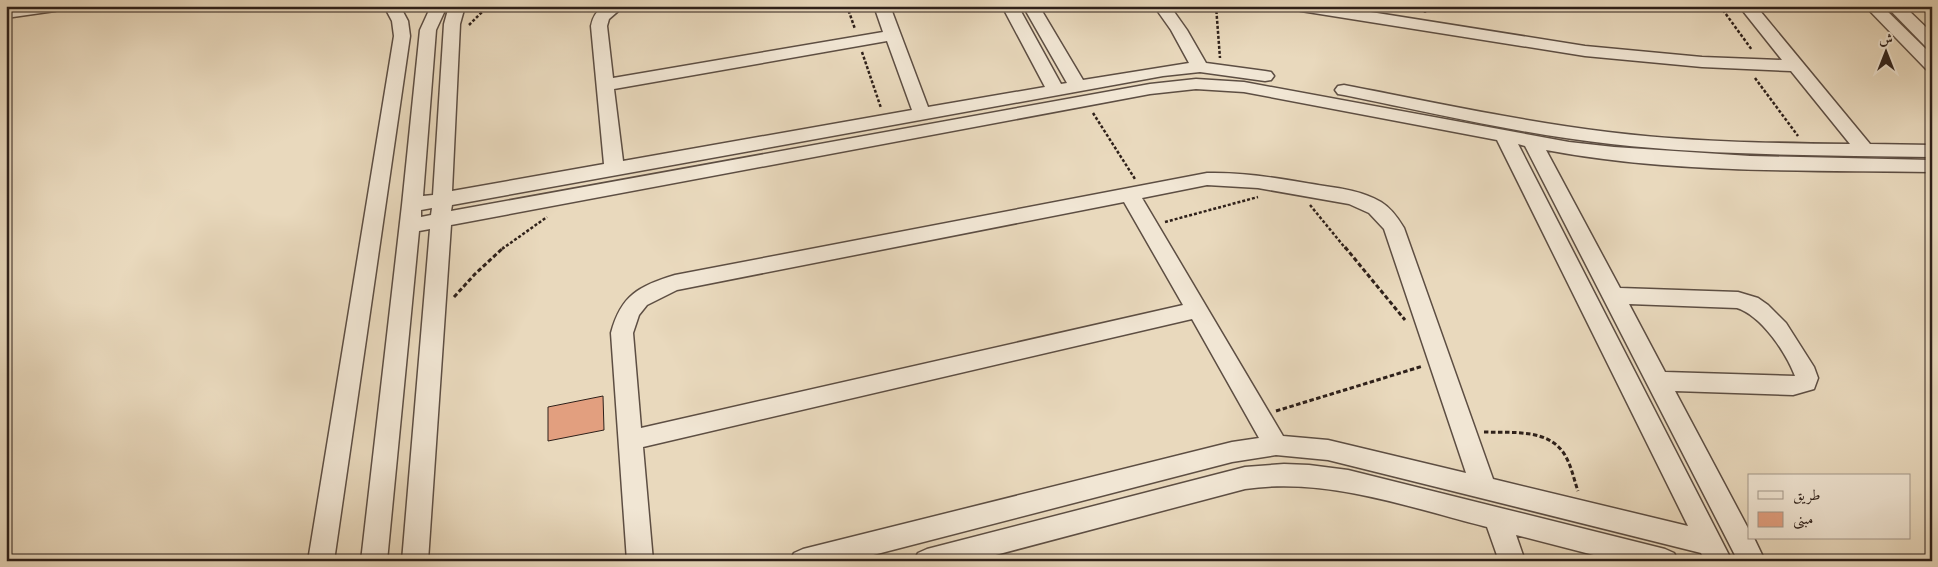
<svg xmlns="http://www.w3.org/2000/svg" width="1938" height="567" font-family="'Sorts Mill Goudy',Amiri,serif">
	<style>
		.building { fill: #e29f7f; stroke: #2e201a }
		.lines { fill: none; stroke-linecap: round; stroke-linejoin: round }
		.minor-casing { stroke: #5d4e43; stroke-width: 3 }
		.path-far1 { stroke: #2e201a; stroke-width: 2.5; stroke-dasharray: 3 2; stroke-linecap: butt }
		.path { stroke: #2e201a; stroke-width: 3; stroke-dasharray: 4.5 2.5; stroke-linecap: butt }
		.minor { fill: #f1e6d4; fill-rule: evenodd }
	</style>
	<rect width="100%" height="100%" fill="#e9d9bd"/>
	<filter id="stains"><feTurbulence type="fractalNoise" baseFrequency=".004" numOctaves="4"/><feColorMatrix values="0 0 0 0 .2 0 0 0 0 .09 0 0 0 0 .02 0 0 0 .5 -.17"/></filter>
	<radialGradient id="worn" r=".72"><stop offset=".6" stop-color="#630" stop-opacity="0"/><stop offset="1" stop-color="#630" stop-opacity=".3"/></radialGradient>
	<path class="building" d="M 603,396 L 604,430 L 548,441 L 548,407 Z"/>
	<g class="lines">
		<g class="minor-casing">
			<g id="minor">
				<path d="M 19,6 L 63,6 L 61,9 L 55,11 L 6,18 L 6,8 Z"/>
				<path d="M 384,6 L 400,6 L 408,21 L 410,36 L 334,561 L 308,561 L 394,36 L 392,21 Z"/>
				<path d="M 431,6 L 447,6 L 436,30 L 423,196 L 433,195 L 444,24 L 449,6 L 465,6 L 460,24 L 452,191 L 604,164 L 591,26 C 595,6 606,6 624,6 L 609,19 L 607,26 L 613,78 L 883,32 L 874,6 L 890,6 L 928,107 L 1045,87 L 1002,6 L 1018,6 L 1061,84 L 1067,83 L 1023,6 L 1039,6 L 1083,80 L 1189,63 L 1171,30 L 1154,6 L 1170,6 L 1187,30 L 1206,63 L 1265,71 L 1271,72 L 1274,76 L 1271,80 L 1265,81 L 1200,72 L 1163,76 L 452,205 L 451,211 L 1150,84 L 1196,79 L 1244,82 L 1569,142 L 1614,147 L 1750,156 L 1932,160 L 1932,172 C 1804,170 1672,174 1546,150 L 1620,288 L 1738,292 L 1758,298 L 1768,305 L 1786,323 L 1814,367 L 1818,378 L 1814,389 L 1793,395 L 1675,391 L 1749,530 L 1749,538 L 1754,538 L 1765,561 L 1738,561 L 1525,146 L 1518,144 L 1732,561 L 1705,561 L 1701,553 L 1328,460 L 1276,455 L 1232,462 L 850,561 L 790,561 L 794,553 L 803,549 L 1232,442 L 1259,438 L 1192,319 L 643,447 L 653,561 L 627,561 L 611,333 C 621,295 639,286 675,275 L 1207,173 C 1245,172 1281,179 1318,185 C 1339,188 1363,191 1381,202 C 1391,208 1398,218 1404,228 L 1493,479 L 1688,526 L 1497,140 L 1244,92 L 1196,89 L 1150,94 L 451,225 L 428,561 L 402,561 L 430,229 L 419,231 L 387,561 L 361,561 L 402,205 L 420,30 ZM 887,41 L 912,110 L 623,161 L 614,89 ZM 1207,185 L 1258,188 L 1349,204 L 1369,213 L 1384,229 L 1466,473 L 1328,440 L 1283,436 L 1142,198 ZM 1124,202 L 1183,305 L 641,428 L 633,333 L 639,315 L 647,305 L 677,290 ZM 432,208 L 431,215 L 421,217 L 421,210 ZM 1629,304 L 1737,308 C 1762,316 1786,353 1795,376 L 1665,372 Z"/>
				<path d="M 1293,6 L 1333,6 L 1585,46 L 1702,57 L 1782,60 L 1739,6 L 1756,6 L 1870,144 L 1932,145 L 1932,157 C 1825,155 1718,156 1611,144 C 1521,134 1433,113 1344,95 L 1338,94 L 1335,90 L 1338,86 L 1344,85 C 1432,102 1519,121 1608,132 C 1688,142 1769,143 1850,144 L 1791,71 L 1702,67 L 1585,56 L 1301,11 L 1295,9 Z"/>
				<path d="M 1865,6 L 1882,6 L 1932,55 L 1932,70 L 1926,69 Z"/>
				<path d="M 1886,6 L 1904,6 L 1932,33 L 1932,48 L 1926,47 Z"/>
				<path d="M 1284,464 L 1309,465 L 1348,470 L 1665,549 L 1674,553 L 1678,561 L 1617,561 L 1516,535 L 1525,561 L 1499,561 L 1487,527 C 1408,507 1327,477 1245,489 L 973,561 L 914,561 L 918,553 L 927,549 L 1245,467 Z"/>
			</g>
		</g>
		<g class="path-far1">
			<path d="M 847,6 L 855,29"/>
			<path d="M 1216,6 L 1220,58"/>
			<path d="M 1425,6 L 1425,13"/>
			<path d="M 1720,6 L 1752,50"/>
			<path d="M 469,25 L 488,6"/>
			<path d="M 862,52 L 881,108"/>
			<path d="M 1755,78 L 1798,136"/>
			<path d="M 1093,113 L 1135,179"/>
			<path d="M 1310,205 L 1346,249"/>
			<path d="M 1165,222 L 1258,197"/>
			<path d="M 502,249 L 547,217"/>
		</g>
		<g class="path">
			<path d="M 1345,247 L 1405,320"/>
			<path d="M 454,297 L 475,274 L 504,247"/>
			<path d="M 1276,411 L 1423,366"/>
			<path d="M 1484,432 C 1512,433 1551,428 1566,457 C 1572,468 1574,480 1578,491"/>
		</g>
		<use href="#minor" class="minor"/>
	</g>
	<rect width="1938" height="567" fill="none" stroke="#e9d9bd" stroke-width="25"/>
	<rect x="8" y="8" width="1923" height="552" fill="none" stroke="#2e201a" stroke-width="2.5"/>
	<rect x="12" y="12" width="1913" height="542" fill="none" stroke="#2e201a"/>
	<rect x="1748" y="474" width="162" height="65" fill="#f1e6d4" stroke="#a3978a"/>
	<rect x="1758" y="491" width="25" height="8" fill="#f1e6d4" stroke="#a3978a"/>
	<text x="1793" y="500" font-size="15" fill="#2e201a">طريق</text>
	<rect x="1758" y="512" width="25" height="15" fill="#e29f7f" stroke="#a3978a"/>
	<text x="1793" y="524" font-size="15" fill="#2e201a">مبنى</text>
	<g transform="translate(1886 52)" stroke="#f1e6d4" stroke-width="4" paint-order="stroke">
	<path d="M0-4L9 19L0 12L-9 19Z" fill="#2e201a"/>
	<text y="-8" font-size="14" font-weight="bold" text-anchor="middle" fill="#2e201a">ش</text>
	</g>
	<rect width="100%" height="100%" filter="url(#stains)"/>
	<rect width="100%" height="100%" fill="url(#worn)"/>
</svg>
